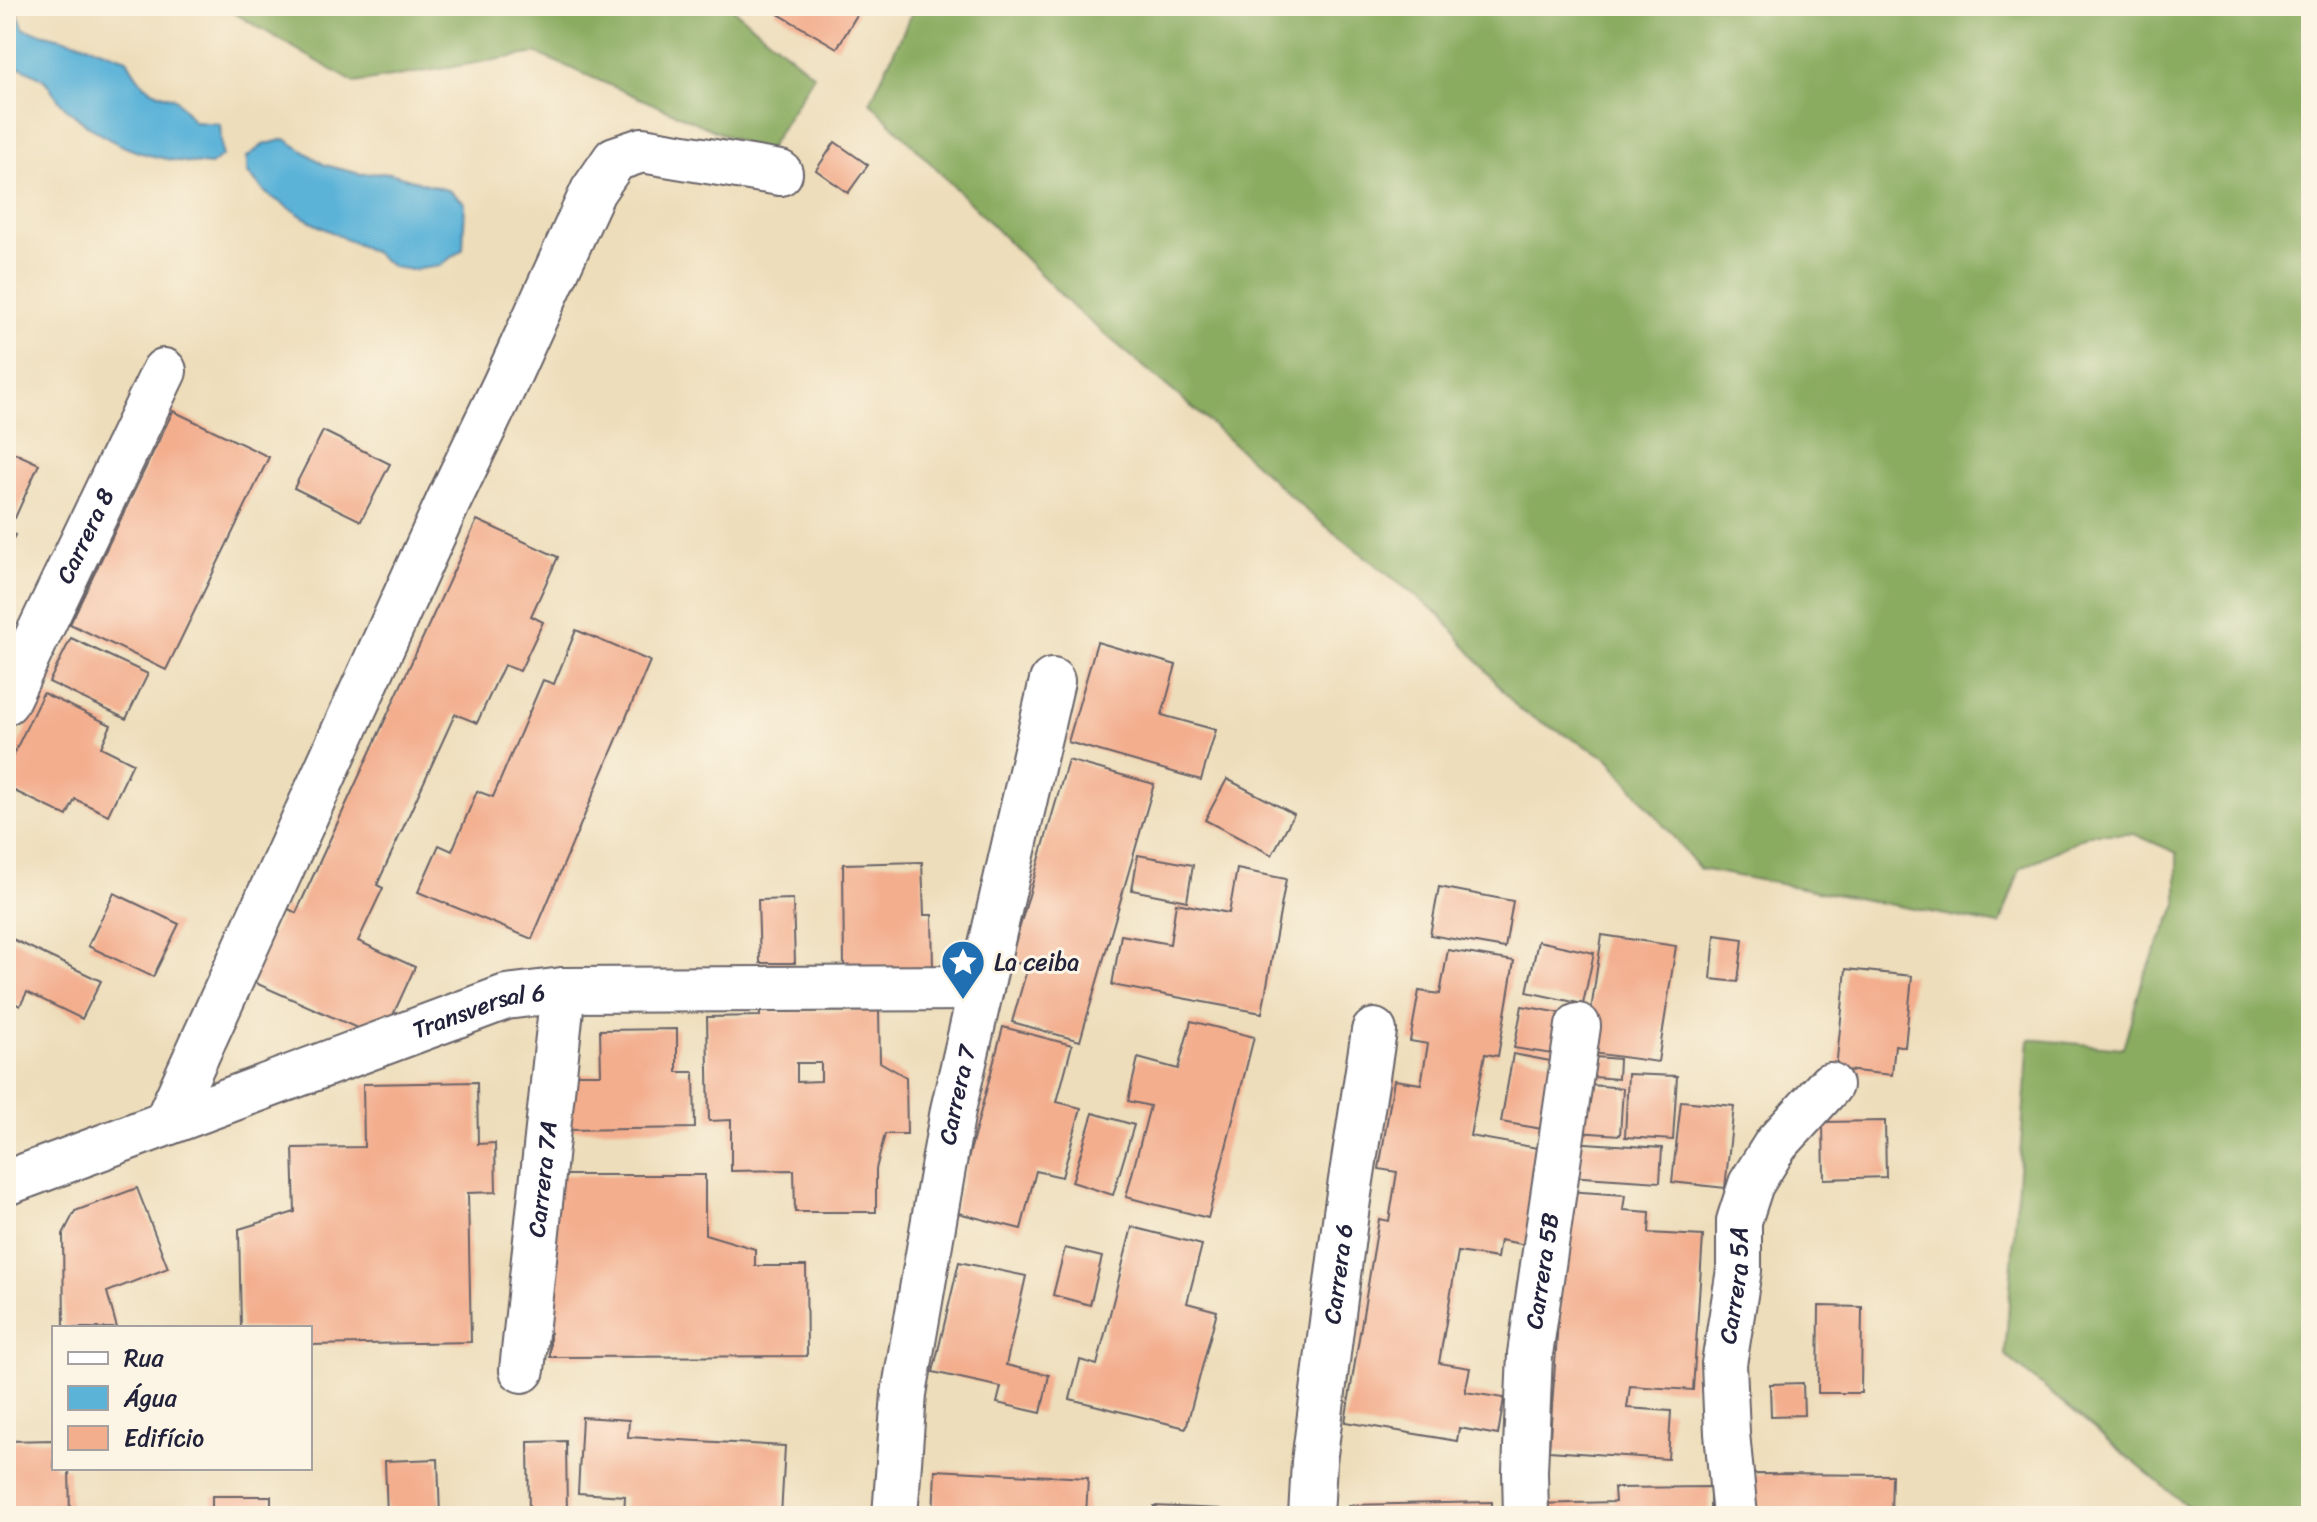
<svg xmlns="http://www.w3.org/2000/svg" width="2317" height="1522" font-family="Sriracha,sans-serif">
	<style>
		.forest { fill: #8aac60; stroke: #56674e; stroke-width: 2 }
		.water { fill: #5bb3d8; stroke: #3e6a8a; stroke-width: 2 }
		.building { fill: #f3ae8e; fill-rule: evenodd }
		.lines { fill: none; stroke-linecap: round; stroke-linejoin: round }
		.minor-casing { stroke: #696367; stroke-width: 48 }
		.minor { stroke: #fff; stroke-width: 44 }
		.labels { text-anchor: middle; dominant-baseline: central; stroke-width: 6; stroke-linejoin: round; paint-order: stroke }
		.street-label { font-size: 24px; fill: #22223b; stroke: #fcf5e5 }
		.poi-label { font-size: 24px; fill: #22223b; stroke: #fcf5e5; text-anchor: start }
	</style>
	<rect width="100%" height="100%" fill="#fcf5e5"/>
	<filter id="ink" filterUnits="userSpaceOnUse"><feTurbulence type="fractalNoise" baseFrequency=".0125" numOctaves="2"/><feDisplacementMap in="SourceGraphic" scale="16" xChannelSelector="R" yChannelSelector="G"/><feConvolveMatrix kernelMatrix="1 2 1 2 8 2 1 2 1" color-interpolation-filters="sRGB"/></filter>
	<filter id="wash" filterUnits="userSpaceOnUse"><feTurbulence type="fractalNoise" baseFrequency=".006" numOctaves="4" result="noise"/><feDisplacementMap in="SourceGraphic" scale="32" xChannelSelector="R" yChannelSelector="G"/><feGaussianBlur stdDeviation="1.8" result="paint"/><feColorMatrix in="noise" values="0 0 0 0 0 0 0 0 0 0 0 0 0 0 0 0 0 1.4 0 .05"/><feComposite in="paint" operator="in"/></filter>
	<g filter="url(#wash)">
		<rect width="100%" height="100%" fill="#edddba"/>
		<g class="forest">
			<path d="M 222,6 L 729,6 L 814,75 L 766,153 L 536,53 L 355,83 Z"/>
			<path d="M 909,6 L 2311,6 L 2311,1516 L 2199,1516 L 2005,1355 L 2029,1039 L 2123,1048 L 2143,978 L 2177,905 L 2177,853 L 2134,834 L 2090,834 L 2020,869 L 2000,925 L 1700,869 L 1608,758 L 1519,710 L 1440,615 L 1308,512 L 1206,419 L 1075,309 L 870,102 L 914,9 Z"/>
		</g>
		<g class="water">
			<path d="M 6,6 L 15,6 L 24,29 L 82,43 L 127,59 C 140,84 148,92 175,98 L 194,122 L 220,124 L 222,156 L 210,165 C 147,158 115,151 66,108 C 57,100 52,88 43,79 C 37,74 27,71 20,67 L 6,78 Z"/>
			<path d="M 285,139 L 325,165 L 360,174 L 390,173 L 450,191 L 465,203 L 463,249 L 439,266 L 412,270 L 393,267 L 373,252 L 315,224 L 267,194 L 247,172 L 247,157 L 263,145 Z"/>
		</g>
		<g id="blocks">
			<g class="building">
				<path d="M 778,6 L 846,6 L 858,13 L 837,48 L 775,12 Z"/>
				<path d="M 835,142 L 868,165 L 848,193 L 816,170 Z"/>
				<path d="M 173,411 L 269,457 L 166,670 L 70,624 Z"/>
				<path d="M 323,431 L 390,464 L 361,521 L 294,488 Z"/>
				<path d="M 6,449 L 39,464 L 15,518 L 6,514 Z"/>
				<path d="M 477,520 L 558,557 L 531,616 L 543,622 L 520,671 L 504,665 L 477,723 L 455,714 L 377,885 L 383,888 L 358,941 L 415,967 L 382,1039 L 251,981 L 285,907 L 296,913 Z"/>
				<path d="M 6,530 L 15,535 L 6,553 Z"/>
				<path d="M 576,630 L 650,661 L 532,939 L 418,892 L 439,845 L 452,851 L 477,791 L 493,797 L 543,680 L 554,684 Z"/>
				<path d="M 71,638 L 148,674 L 126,719 L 49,682 Z"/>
				<path d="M 1097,642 L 1176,665 L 1162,715 L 1216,730 L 1201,780 L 1068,742 Z"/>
				<path d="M 43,693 L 111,725 L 101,747 L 133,763 L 108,815 L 75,799 L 67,816 L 6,787 L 6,770 Z"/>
				<path d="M 1068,760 L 1154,784 L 1080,1041 L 1012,1022 L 1028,966 L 1010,961 Z"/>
				<path d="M 1227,779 L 1294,814 L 1272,855 L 1205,820 Z"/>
				<path d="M 1138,855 L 1193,865 L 1187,901 L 1132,890 Z"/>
				<path d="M 922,862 L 924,915 L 932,915 L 933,969 L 844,970 L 843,864 Z"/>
				<path d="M 1237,869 L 1286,879 L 1262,1013 L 1112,985 L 1121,935 L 1170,944 L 1176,903 L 1229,913 Z"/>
				<path d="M 1439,887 L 1513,901 L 1505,948 L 1430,935 Z"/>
				<path d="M 114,893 L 179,924 L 153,977 L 88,946 Z"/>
				<path d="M 793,899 L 795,963 L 760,963 L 758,900 Z"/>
				<path d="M 1602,935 L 1676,946 L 1658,1062 L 1585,1052 Z"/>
				<path d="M 1715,935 L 1743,939 L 1738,982 L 1711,979 Z"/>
				<path d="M 6,936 L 101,981 L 82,1019 L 27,992 L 20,1006 L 6,999 Z"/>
				<path d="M 1538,941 L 1594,953 L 1583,1004 L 1527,992 Z"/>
				<path d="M 1448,950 L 1514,961 L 1498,1056 L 1485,1054 L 1470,1136 L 1543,1149 L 1527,1245 L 1500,1240 L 1497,1258 L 1458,1252 L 1439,1363 L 1470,1368 L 1465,1392 L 1504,1398 L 1498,1435 L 1459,1428 L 1457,1441 L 1345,1422 L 1379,1219 L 1389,1221 L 1397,1172 L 1379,1169 L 1394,1080 L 1421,1084 L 1428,1044 L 1410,1041 L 1419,991 L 1440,994 Z"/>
				<path d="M 1846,969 L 1912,976 L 1905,1047 L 1895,1045 L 1892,1075 L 1836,1069 Z"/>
				<path d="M 1522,1006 L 1573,1015 L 1566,1056 L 1514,1048 Z"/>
				<path d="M 879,1011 L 880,1062 L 906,1077 L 907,1134 L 885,1134 L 876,1169 L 876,1212 L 795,1212 L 794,1170 L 731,1171 L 731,1120 L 709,1121 L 707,1017 L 760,1016 L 760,1012 ZM 797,1063 L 821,1063 L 821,1081 L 797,1082 Z"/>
				<path d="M 1191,1021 L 1254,1037 L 1208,1218 L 1126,1197 L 1150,1106 L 1128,1101 L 1138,1058 L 1178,1069 Z"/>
				<path d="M 1003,1027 L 1072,1045 L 1057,1102 L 1081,1108 L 1062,1177 L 1036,1171 L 1021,1229 L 954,1212 Z"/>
				<path d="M 677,1029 L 677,1072 L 694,1072 L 695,1128 L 567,1130 L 566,1074 L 601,1074 L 600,1030 Z"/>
				<path d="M 1513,1054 L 1561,1063 L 1548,1130 L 1501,1122 Z"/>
				<path d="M 1583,1056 L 1619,1059 L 1618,1079 L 1581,1076 Z"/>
				<path d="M 1628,1074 L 1677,1076 L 1673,1140 L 1625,1137 Z"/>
				<path d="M 477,1082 L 478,1144 L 495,1143 L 496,1192 L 468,1193 L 471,1342 L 310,1345 L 310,1328 L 241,1328 L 239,1229 L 295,1212 L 293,1148 L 364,1147 L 363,1084 Z"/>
				<path d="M 1580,1084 L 1623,1088 L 1620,1135 L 1577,1132 Z"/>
				<path d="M 1681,1101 L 1734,1106 L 1725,1188 L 1672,1182 Z"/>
				<path d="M 1093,1113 L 1134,1125 L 1113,1195 L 1072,1182 Z"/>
				<path d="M 1885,1121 L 1886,1177 L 1824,1179 L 1823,1122 Z"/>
				<path d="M 1570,1142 L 1662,1148 L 1660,1182 L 1568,1176 Z"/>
				<path d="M 550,1175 L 705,1175 L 705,1234 L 755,1249 L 755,1266 L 806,1266 L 807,1356 L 550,1357 Z"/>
				<path d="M 137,1188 L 168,1268 L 107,1292 L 117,1328 L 64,1328 L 63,1234 L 75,1211 Z"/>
				<path d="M 1567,1191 L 1625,1195 L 1623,1210 L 1650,1212 L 1649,1233 L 1703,1236 L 1693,1390 L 1630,1386 L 1627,1408 L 1671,1411 L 1668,1459 L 1549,1451 Z"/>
				<path d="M 1132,1227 L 1202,1245 L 1187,1303 L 1217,1311 L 1186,1428 L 1070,1399 L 1080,1360 L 1097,1365 Z"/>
				<path d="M 1065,1248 L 1102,1257 L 1090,1305 L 1053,1295 Z"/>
				<path d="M 959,1262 L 1026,1276 L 1006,1365 L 1049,1375 L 1041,1413 L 997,1403 L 1001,1387 L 933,1372 Z"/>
				<path d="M 1819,1306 L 1862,1307 L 1861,1393 L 1818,1393 Z"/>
				<path d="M 1803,1383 L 1804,1415 L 1771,1416 L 1770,1384 Z"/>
				<path d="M 582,1417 L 629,1420 L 628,1437 L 785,1446 L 781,1516 L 624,1516 L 625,1496 L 578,1493 Z"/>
				<path d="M 54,1440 L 54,1468 L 69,1468 L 70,1516 L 6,1516 L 6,1441 Z"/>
				<path d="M 566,1441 L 567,1516 L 529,1516 L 528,1442 Z"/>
				<path d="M 438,1459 L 440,1516 L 387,1516 L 385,1461 Z"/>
				<path d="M 935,1470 L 1088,1478 L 1086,1516 L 933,1516 Z"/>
				<path d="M 1754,1474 L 1892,1475 L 1891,1516 L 1753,1516 Z"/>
				<path d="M 1710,1487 L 1710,1516 L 1535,1516 L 1535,1504 L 1615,1502 L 1614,1488 Z"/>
				<rect x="212" y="1496" width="59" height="20"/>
				<path d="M 1492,1502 L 1492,1516 L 1350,1516 L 1349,1505 Z"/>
				<path d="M 1154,1506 L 1220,1509 L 1219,1516 L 1154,1516 Z"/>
				<rect x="2106" y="1513" width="40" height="3"/>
			</g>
		</g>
	</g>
	<g filter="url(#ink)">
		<use href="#blocks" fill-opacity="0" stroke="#696367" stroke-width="2"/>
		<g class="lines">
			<g class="minor-casing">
				<g id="minor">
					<path id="s1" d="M 6,702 L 164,371"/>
					<path d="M 166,1123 L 448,502 L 504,386 L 593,191 L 615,159 L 642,150 L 780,173"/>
					<path id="s2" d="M 6,1183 L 506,997 L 563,990 L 981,988"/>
					<path id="s3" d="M 522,1370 L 563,990"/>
					<path id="s4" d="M 895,1516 L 904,1394 L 953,1110 L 1052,681"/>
					<path id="s5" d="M 1311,1516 L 1314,1462 L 1346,1213 L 1374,1031"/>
					<path id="s6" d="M 1526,1516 L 1525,1471 L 1530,1354 L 1578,1026"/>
					<path id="s7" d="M 1735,1516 L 1727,1433 L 1724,1364 L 1739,1270 L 1739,1221 L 1751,1184 L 1776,1144 L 1830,1085"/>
				</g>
			</g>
			<use href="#minor" class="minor"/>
		</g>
	</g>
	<defs>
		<g id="sight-pin" transform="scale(2.3)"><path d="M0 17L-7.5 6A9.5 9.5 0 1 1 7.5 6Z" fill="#1f6fb2" stroke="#fcf5e5"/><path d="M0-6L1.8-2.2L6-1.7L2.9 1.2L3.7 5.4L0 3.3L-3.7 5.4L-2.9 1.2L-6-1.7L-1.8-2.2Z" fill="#fff"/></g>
	</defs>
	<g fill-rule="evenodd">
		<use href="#sight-pin" x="963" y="962"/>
	</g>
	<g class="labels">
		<g class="street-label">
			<text stroke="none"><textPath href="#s1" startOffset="184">Carrera 8</textPath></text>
			<text stroke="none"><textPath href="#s2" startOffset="504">Transversal 6</textPath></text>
			<text stroke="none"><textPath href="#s4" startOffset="426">Carrera 7</textPath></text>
			<text stroke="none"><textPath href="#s3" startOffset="192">Carrera 7A</textPath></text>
			<text stroke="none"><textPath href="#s6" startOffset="246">Carrera 5B</textPath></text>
			<text stroke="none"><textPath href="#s5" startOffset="244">Carrera 6</textPath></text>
			<text stroke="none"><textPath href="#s7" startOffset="232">Carrera 5A</textPath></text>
		</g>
		<g class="poi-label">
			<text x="994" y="962">La ceiba</text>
		</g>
	</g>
	<rect width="2317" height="1522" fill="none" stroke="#fcf5e5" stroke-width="32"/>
	<rect x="52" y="1326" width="260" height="144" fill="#fcf5e5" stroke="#a5a1a1" stroke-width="2"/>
	<rect x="68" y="1352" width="40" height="12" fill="#ffffff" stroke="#a5a1a1" stroke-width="2"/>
	<text x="124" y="1366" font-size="24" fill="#22223b">Rua</text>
	<rect x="68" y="1386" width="40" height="24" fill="#5bb3d8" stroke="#a5a1a1" stroke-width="2"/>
	<text x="124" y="1406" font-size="24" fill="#22223b">Água</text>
	<rect x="68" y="1426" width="40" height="24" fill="#f3ae8e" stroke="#a5a1a1" stroke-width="2"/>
	<text x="124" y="1446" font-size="24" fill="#22223b">Edifício</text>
</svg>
